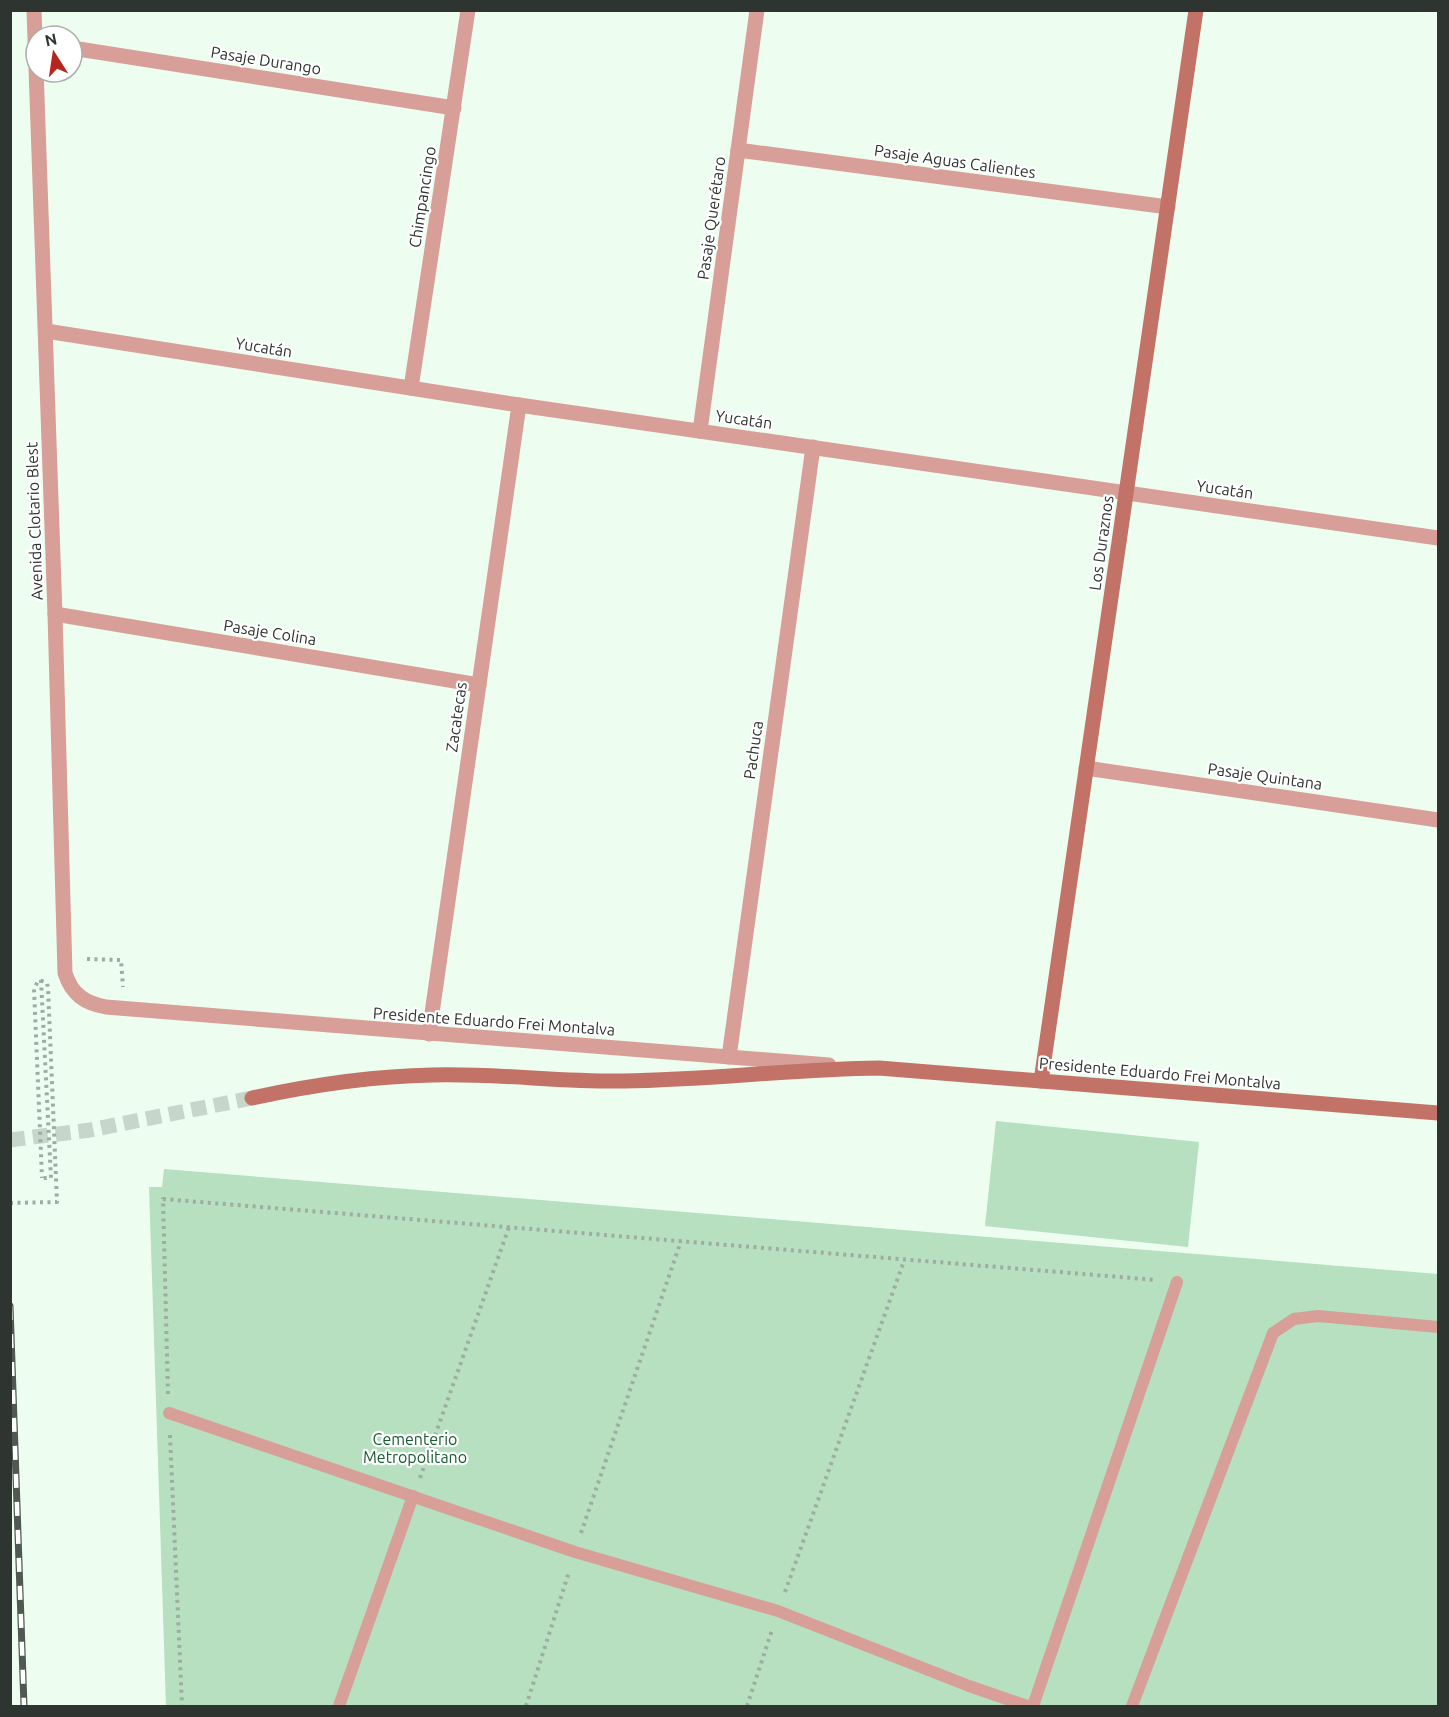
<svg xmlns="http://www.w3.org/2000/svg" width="1449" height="1717" font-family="Ubuntu,sans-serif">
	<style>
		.green { fill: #b6e0c0 }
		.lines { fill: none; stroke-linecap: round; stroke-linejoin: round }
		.secondary-tunnel { stroke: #c7d6ca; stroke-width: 15; stroke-dasharray: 15 8; stroke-linecap: butt }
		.path { stroke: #9faca2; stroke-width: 4; stroke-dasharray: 3 4.5; stroke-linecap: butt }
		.lane { stroke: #d79f97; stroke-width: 12 }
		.street { stroke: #d79f97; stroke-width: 15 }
		.secondary { stroke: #c27267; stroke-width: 15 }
		.rail-casing { stroke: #505852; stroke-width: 7 }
		.rail { stroke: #fff; stroke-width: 4.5; stroke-dasharray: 14; stroke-linecap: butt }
		.path-bridge { stroke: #9faca2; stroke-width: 4; stroke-dasharray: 3 4.5; stroke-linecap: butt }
		.labels { text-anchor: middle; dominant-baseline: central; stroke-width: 4.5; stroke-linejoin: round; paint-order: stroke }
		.street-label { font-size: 16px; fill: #2e342f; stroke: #fff }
		.park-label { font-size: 16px; fill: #175b31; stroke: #fff }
	</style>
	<rect width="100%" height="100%" fill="#edfef1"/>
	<g class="green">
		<path d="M 996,1121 L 1199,1142 L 1188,1247 L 985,1226 Z"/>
		<path d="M 164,1169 L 1438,1274 L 1438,1706 L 166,1706 L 149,1187 L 162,1187 Z"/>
	</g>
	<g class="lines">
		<path class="secondary-tunnel" d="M 10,1140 L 90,1130 L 252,1098"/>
		<g class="path">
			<path d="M 87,959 L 121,960 L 123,987"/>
			<path d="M 41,980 L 51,1178 L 42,1178"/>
			<path d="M 168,1394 L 163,1199 L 1157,1280"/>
			<path d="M 170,1435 L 182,1706"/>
			<path d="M 420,1478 L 509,1227"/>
			<path d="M 581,1533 L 681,1241"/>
			<path d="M 785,1592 L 904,1261"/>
			<path d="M 526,1706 L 569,1572"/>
			<path d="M 747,1706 L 772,1630"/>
		</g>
		<g class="lane">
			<path d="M 169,1413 L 575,1552 L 778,1611 L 969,1686 L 1027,1706"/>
			<path d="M 339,1706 L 413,1496"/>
			<path d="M 1033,1706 L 1177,1282"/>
			<path d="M 1132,1706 L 1273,1333 L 1294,1319 L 1318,1316 L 1438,1327"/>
		</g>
		<g class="street">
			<path d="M 34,10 L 55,614 L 65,973 C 72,995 85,1003 106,1007 L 829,1065"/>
			<path d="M 72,48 L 454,108"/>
			<path d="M 738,150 L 1168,207"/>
			<path d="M 46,331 L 519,405 L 1438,538"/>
			<path d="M 411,388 L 468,10"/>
			<path d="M 700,431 L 757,10"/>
			<path d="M 55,614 L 479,685"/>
			<path d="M 1086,768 L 1438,820"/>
			<path d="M 429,1034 L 519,405"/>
			<path d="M 729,1057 L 813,447"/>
		</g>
		<g class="secondary">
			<path d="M 1041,1081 L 1196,10"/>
			<path d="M 252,1098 C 312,1085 371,1076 432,1075 C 496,1073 560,1082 624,1081 C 709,1080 793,1069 879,1068 L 1438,1113"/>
		</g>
		<g class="rail-casing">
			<path id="rail" d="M 10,1306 L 24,1706"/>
		</g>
		<use href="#rail" class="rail"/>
		<path class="path-bridge" d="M 10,1203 L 57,1202 L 48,988 L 47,983 L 42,981 L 38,981 L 34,989 L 42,1178"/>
	</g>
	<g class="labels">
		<g class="street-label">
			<text transform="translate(266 60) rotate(9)">Pasaje Durango</text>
			<text transform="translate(955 161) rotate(8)">Pasaje Aguas Calientes</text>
			<text transform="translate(422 197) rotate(-81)">Chimpancingo</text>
			<text transform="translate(711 218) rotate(-82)">Pasaje Querétaro</text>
			<text transform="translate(264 347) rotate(9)">Yucatán</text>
			<text transform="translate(744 419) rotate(8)">Yucatán</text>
			<text transform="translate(1225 489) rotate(8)">Yucatán</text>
			<text transform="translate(34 521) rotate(-92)">Avenida Clotario Blest</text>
			<text transform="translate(1101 543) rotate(-82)">Los Duraznos</text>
			<text transform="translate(270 632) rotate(9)">Pasaje Colina</text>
			<text transform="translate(456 717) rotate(-82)">Zacatecas</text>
			<text transform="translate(753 750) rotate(-82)">Pachuca</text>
			<text transform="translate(1265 776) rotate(8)">Pasaje Quintana</text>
			<text transform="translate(494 1021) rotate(4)">Presidente Eduardo Frei Montalva</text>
			<text transform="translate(1160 1073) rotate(5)">Presidente Eduardo Frei Montalva</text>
		</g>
		<g class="park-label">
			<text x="415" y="1439">Cementerio<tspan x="415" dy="18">Metropolitano</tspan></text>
		</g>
	</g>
	<rect width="1449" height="1717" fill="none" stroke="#2e342f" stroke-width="24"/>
	<g transform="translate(54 54) rotate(348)"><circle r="28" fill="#ffffff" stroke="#abaeac" stroke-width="1.5"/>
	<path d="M0-4.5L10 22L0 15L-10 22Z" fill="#b5261f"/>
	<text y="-9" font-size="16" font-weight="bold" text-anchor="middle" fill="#2e342f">N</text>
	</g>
</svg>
